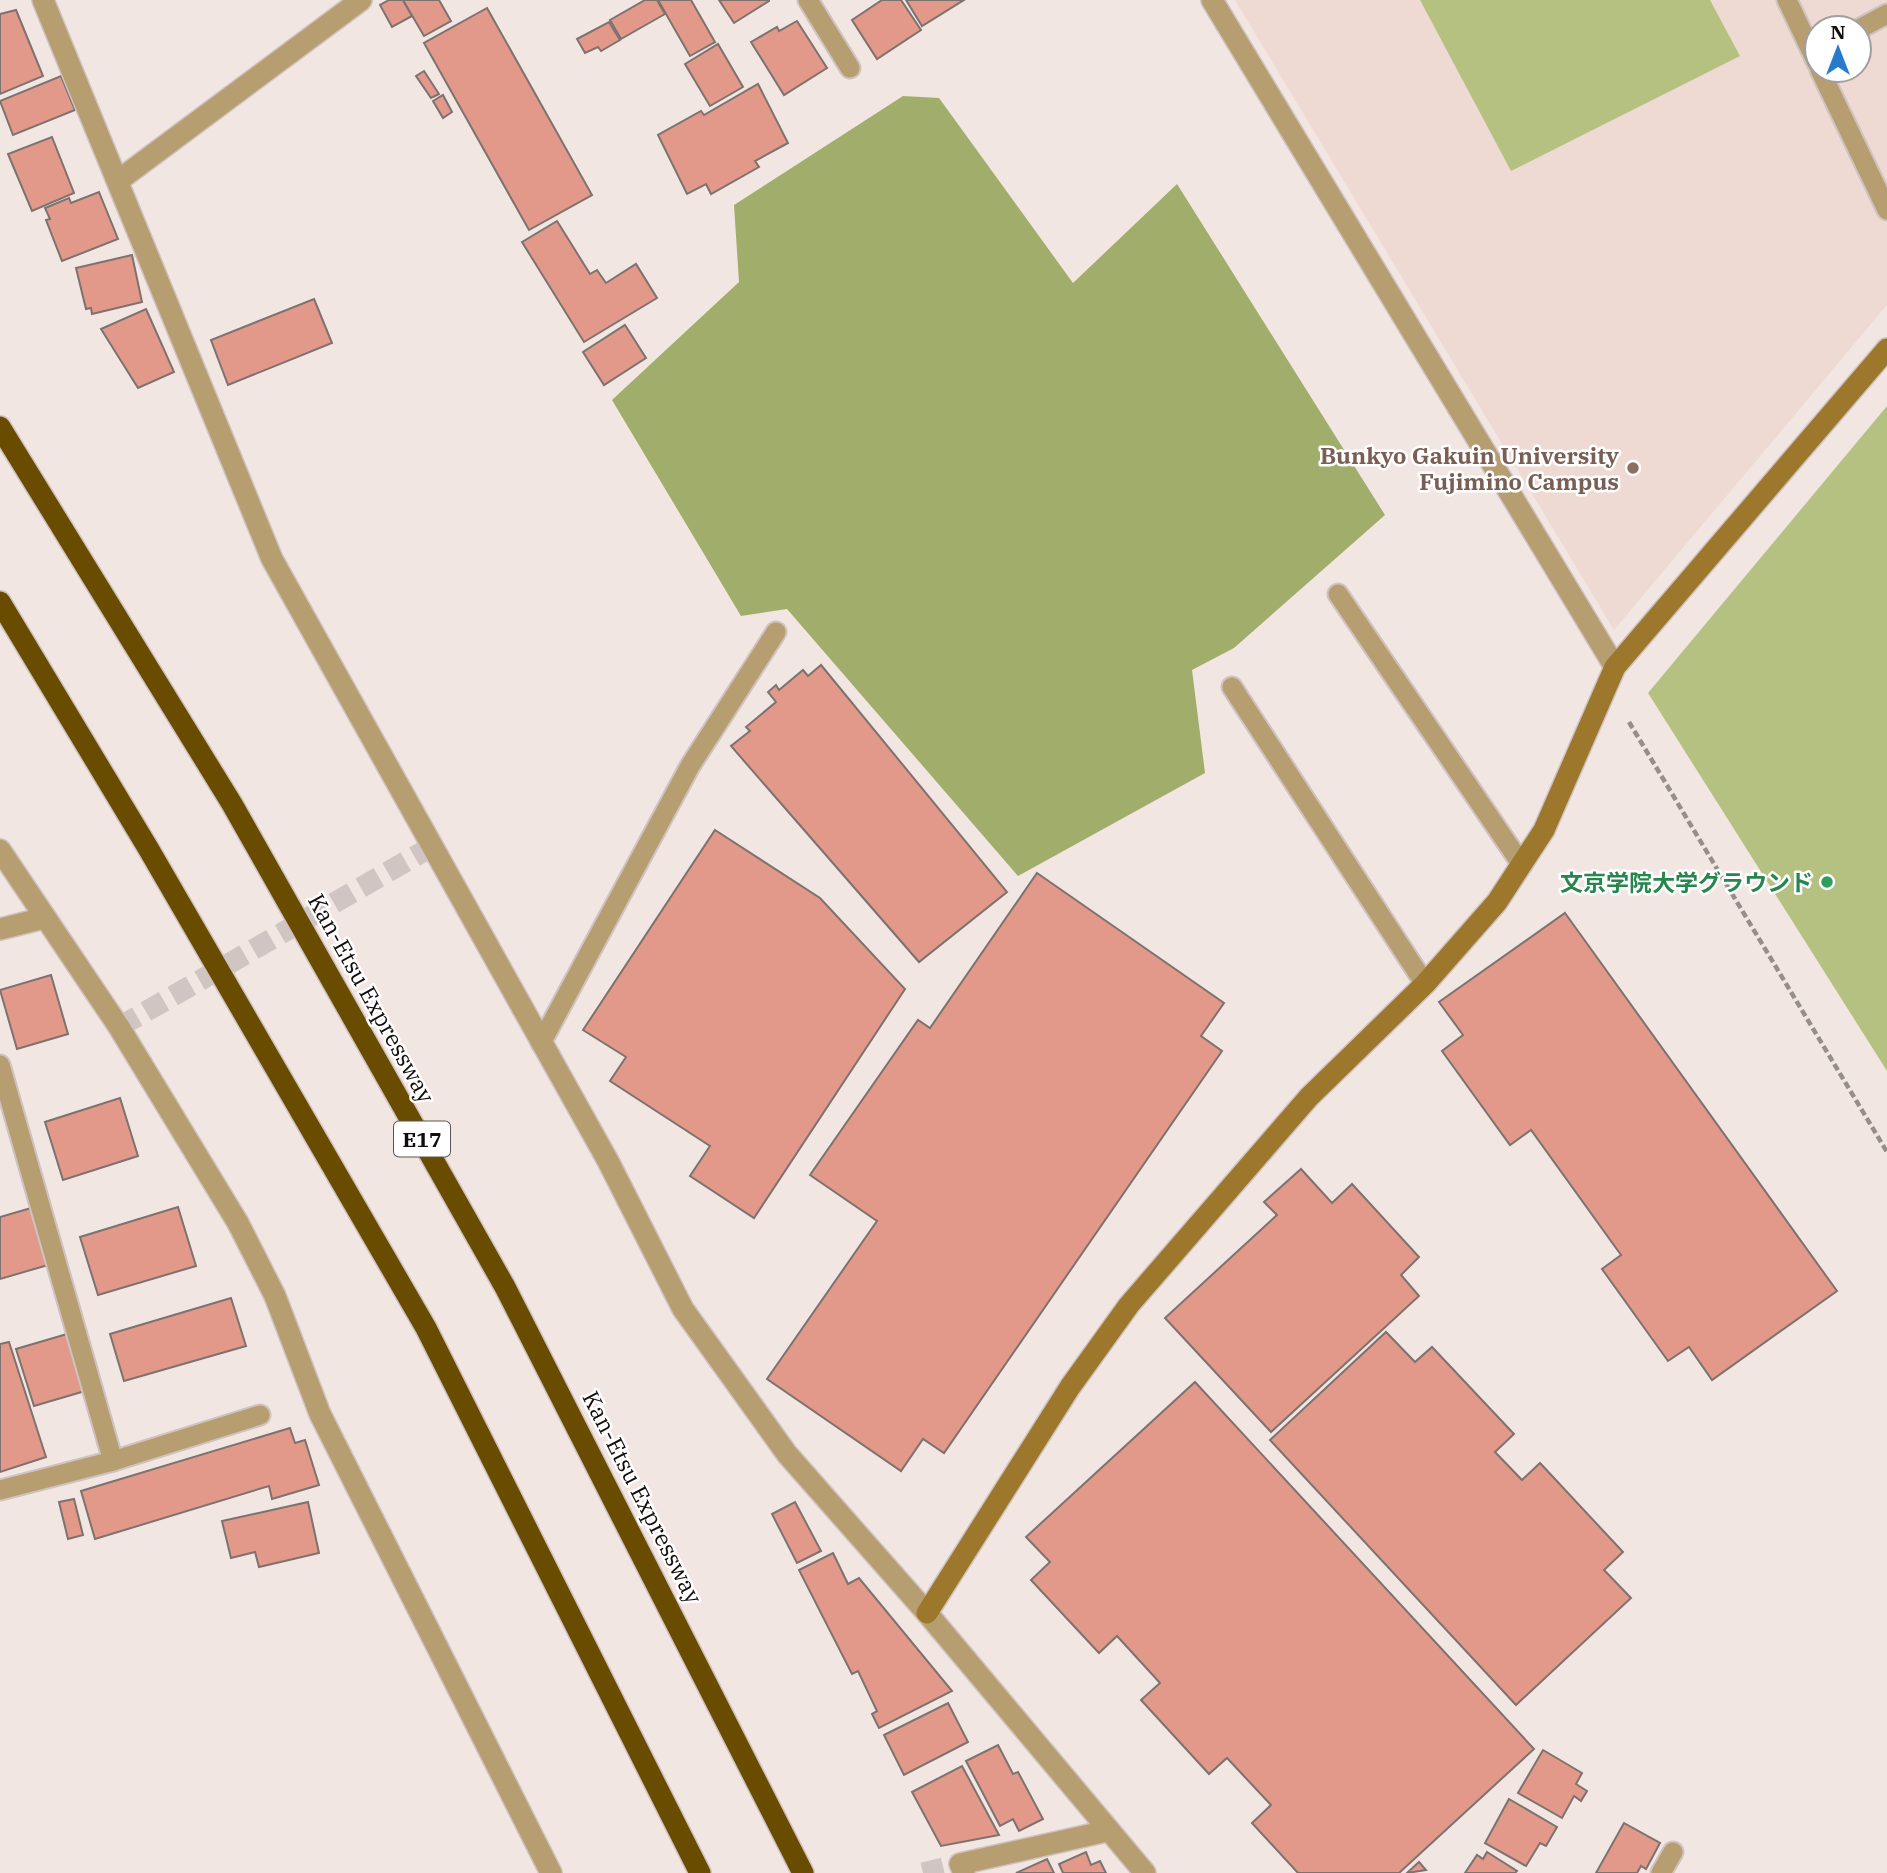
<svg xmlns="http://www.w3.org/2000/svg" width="1887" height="1873" font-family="'IBM Plex Serif','Noto Sans JP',serif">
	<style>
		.built { fill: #eedad2; fill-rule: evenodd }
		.green { fill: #b5c181 }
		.forest { fill: #a1ad6a }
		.building { fill: #e2998a; stroke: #7d726f; stroke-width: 2 }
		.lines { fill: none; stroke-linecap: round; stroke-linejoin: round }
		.street-tunnel { stroke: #d0c5c2; stroke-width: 21; stroke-dasharray: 21 10; stroke-linecap: butt }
		.lane-casing { stroke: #cec3c0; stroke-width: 23 }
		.street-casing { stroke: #cec3c0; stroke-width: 24 }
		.secondary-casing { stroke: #cec3c0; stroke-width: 24 }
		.highway-casing { stroke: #cec3c0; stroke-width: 24 }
		.path { stroke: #968e8b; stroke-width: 4.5; stroke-dasharray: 7 3.5; stroke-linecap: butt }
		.lane { stroke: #b79e70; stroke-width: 19 }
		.street { stroke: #b79e70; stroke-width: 21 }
		.secondary { stroke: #9d782c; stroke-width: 21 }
		.highway { stroke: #6a4c00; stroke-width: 21 }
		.education-dot { fill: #8d6e63; stroke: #fff; stroke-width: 2.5 }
		.leisure-dot { fill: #2e9e5b; stroke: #fff; stroke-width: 2.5 }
		.labels { text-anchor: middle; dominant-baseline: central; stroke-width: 5; stroke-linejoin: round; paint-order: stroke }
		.shield { fill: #fff; stroke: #585655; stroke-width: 2 }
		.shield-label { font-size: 21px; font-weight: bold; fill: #110d0c }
		.education-label { font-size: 23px; font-weight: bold; fill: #785e54; stroke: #fff; text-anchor: end }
		.leisure-label { font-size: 23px; font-weight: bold; fill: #27864d; stroke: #fff; text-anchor: end }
		.street-label { font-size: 23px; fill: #110d0c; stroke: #fff }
	</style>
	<rect width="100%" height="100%" fill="#f2e6e2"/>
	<path class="built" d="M 1235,0 L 1887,0 L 1887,305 L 1614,630 ZM 1817,28 L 1859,28 L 1859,70 L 1817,70 Z"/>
	<g class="green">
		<path d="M 1420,0 L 1710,0 L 1740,56 L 1511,171 Z"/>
		<path d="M 1887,406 L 1887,1071 L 1648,693 Z"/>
	</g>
	<path class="forest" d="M 903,96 L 939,98 L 1073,283 L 1177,184 L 1385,515 L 1234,648 L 1192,670 L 1205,773 L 1018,876 L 787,609 L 741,616 L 612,400 L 739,282 L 734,205 Z"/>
	<g class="building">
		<path d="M 389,0 L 403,0 L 412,16 L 392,27 L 380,5 Z"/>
		<path d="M 403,0 L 439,0 L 451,21 L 424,36 Z"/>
		<path d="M 645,0 L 657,0 L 665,14 L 621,39 L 610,20 Z"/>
		<path d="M 658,0 L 691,0 L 715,42 L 690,56 Z"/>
		<path d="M 719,0 L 769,0 L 769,1 L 734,23 Z"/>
		<path d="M 882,0 L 901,0 L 921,30 L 877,59 L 852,20 Z"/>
		<path d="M 906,0 L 964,0 L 922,26 Z"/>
		<path d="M 487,8 L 592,195 L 529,230 L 424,43 Z"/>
		<path d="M 16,10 L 43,76 L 0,94 L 0,14 Z"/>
		<path d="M 797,21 L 827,68 L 784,95 L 751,42 L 777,27 L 779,31 Z"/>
		<path d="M 609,22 L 620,40 L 601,51 L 598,47 L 585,53 L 577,39 Z"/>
		<path d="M 718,44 L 743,87 L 710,106 L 685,64 Z"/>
		<path d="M 424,71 L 439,94 L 431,98 L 416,76 Z"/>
		<path d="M 61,76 L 75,110 L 13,135 L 0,101 Z"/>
		<path d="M 758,84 L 788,143 L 755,161 L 759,167 L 711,194 L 706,184 L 687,194 L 658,135 L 701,111 L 704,115 Z"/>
		<path d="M 443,95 L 452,112 L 443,118 L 433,101 Z"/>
		<path d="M 52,137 L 74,193 L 32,211 L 8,154 Z"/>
		<path d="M 99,192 L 118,239 L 62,261 L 46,220 L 50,219 L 45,208 L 69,198 L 71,203 Z"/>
		<path d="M 557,221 L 590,274 L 597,270 L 606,283 L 636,264 L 657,298 L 584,342 L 522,242 Z"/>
		<path d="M 132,255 L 142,302 L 92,314 L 91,308 L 86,309 L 76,268 Z"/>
		<path d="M 314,299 L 332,343 L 228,385 L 211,340 Z"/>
		<path d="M 146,309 L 174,372 L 138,388 L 101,329 Z"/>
		<path d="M 625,325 L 646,358 L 604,385 L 583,352 Z"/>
		<path d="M 821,665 L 1007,892 L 919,962 L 731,746 L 750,731 L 746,727 L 776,702 L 768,692 L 776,685 L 779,690 L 803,670 L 808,676 Z"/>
		<path d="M 715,830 L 820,898 L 905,989 L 754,1218 L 690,1176 L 710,1146 L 610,1081 L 626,1057 L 583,1030 Z"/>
		<path d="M 1037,873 L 1224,1003 L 1201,1036 L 1222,1051 L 944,1453 L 923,1439 L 901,1471 L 767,1379 L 877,1221 L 810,1175 L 918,1020 L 930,1028 Z"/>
		<path d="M 1565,913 L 1837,1291 L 1712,1380 L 1689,1347 L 1668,1361 L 1602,1269 L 1621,1255 L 1531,1130 L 1510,1145 L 1442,1051 L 1463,1035 L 1439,1002 Z"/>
		<path d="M 51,975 L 68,1034 L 17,1049 L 0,990 Z"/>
		<path d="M 120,1098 L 138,1156 L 63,1180 L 45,1122 Z"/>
		<path d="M 1301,1169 L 1332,1203 L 1352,1184 L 1419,1257 L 1401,1275 L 1419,1296 L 1271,1432 L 1165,1318 L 1277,1215 L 1264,1202 Z"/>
		<path d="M 178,1207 L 196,1266 L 98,1295 L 80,1237 Z"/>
		<path d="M 31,1208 L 48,1265 L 0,1279 L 0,1217 Z"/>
		<path d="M 231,1298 L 246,1346 L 124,1381 L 110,1334 Z"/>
		<path d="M 1386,1332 L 1415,1362 L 1432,1347 L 1514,1434 L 1495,1452 L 1522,1480 L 1540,1463 L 1623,1552 L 1604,1570 L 1631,1598 L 1516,1705 L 1270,1440 Z"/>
		<path d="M 67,1334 L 85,1391 L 34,1406 L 16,1349 Z"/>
		<path d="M 9,1342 L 46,1457 L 0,1472 L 0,1344 Z"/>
		<path d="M 1195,1382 L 1534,1749 L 1399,1873 L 1298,1873 L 1252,1823 L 1271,1805 L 1227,1758 L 1209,1774 L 1141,1700 L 1160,1683 L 1117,1636 L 1099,1653 L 1031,1580 L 1050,1562 L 1026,1537 Z"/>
		<path d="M 290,1428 L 295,1443 L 305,1440 L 319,1485 L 272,1499 L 269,1486 L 95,1539 L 81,1491 Z"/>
		<path d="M 74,1499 L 83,1535 L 68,1539 L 59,1502 Z"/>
		<path d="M 308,1502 L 319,1553 L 259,1567 L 255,1552 L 231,1558 L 222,1521 Z"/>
		<path d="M 795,1502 L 821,1551 L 797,1563 L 772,1514 Z"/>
		<path d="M 833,1553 L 848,1584 L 859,1578 L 952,1691 L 879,1728 L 872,1714 L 877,1711 L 858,1671 L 852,1674 L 799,1570 Z"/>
		<path d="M 948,1703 L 968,1742 L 904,1775 L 884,1735 Z"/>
		<path d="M 998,1745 L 1013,1774 L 1018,1772 L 1043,1819 L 1019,1831 L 1013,1819 L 1000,1826 L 966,1761 Z"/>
		<path d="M 1543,1750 L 1582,1773 L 1576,1784 L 1587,1791 L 1581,1801 L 1574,1796 L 1562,1818 L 1518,1793 Z"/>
		<path d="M 962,1766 L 999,1835 L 941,1846 L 912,1792 Z"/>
		<path d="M 1509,1799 L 1557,1827 L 1546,1846 L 1540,1843 L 1526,1866 L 1485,1843 Z"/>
		<path d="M 1624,1823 L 1660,1843 L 1646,1869 L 1641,1866 L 1637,1873 L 1596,1873 Z"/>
		<path d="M 1086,1852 L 1091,1865 L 1100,1861 L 1106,1873 L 1063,1873 L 1059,1864 Z"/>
		<path d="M 1487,1852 L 1517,1871 L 1515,1873 L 1465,1873 L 1477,1855 L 1483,1859 Z"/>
		<path d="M 1047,1859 L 1054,1873 L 1016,1873 Z"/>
		<path d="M 1419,1862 L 1426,1870 L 1407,1873 Z"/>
	</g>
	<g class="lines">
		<g class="street-tunnel">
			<path d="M 119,1027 L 433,846"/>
			<path d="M 923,1873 L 960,1864"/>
		</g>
		<g class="lane-casing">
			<g id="lane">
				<path d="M 808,0 L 850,68"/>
				<path d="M 1787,0 L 1817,63"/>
				<path d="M 1859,29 L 1887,14"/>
				<path d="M 1820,70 L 1887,210"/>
				<path d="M 1338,594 L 1522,865"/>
				<path d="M 1232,687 L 1425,984"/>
				<path d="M 541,1043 L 690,766 L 776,632"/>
				<path d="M 0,1065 L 113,1461"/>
				<path d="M 0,1490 L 113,1461 L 260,1415"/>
				<path d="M 1661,1873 L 1673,1852"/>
			</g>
		</g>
		<g class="street-casing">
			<g id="street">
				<path d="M 43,0 L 272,559 L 608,1161 L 683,1309 L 787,1454 L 927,1613 L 1145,1873"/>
				<path d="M 1212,0 L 1615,667"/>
				<path d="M 119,180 L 361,0"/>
				<path d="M 0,850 L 119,1027 L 238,1223 L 275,1296 L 320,1414 L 551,1873"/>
				<path d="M 0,929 L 44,918"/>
				<path d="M 964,1873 L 960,1864 L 1107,1831"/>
			</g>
		</g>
		<g class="secondary-casing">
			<path id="secondary" d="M 927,1613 L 1070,1387 L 1129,1305 L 1309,1097 L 1425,984 L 1497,902 L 1544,830 L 1615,667 L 1887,349"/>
		</g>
		<g class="highway-casing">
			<g id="highway">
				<path d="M 0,427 L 232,804 L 505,1287 L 803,1873"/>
				<path d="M 0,602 L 148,848 L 426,1328 L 700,1873"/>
			</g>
		</g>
		<path class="path" d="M 1629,722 L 1887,1152"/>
		<use href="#lane" class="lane"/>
		<use href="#street" class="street"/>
		<use href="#secondary" class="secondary"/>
		<use href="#highway" class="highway"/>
	</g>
	<circle class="education-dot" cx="1633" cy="468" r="7"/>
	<circle class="leisure-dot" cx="1827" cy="882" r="7"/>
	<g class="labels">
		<rect class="shield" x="394" y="1121.5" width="56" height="35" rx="5"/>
		<g class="shield-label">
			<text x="422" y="1139">E17</text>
		</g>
		<g class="education-label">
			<text x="1619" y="455">Bunkyo Gakuin University<tspan x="1619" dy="26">Fujimino Campus</tspan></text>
		</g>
		<g class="leisure-label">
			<text x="1813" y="882">文京学院大学グラウンド</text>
		</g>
		<g class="street-label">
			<text transform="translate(372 998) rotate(61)">Kan-Etsu Expressway</text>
			<text transform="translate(643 1497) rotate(63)">Kan-Etsu Expressway</text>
		</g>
	</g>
	<g transform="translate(1838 49)"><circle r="33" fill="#ffffff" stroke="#a09e9e" stroke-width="2"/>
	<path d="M0-5L12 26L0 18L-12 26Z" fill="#287bca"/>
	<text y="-10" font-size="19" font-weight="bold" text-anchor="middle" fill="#110d0c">N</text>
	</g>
</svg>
